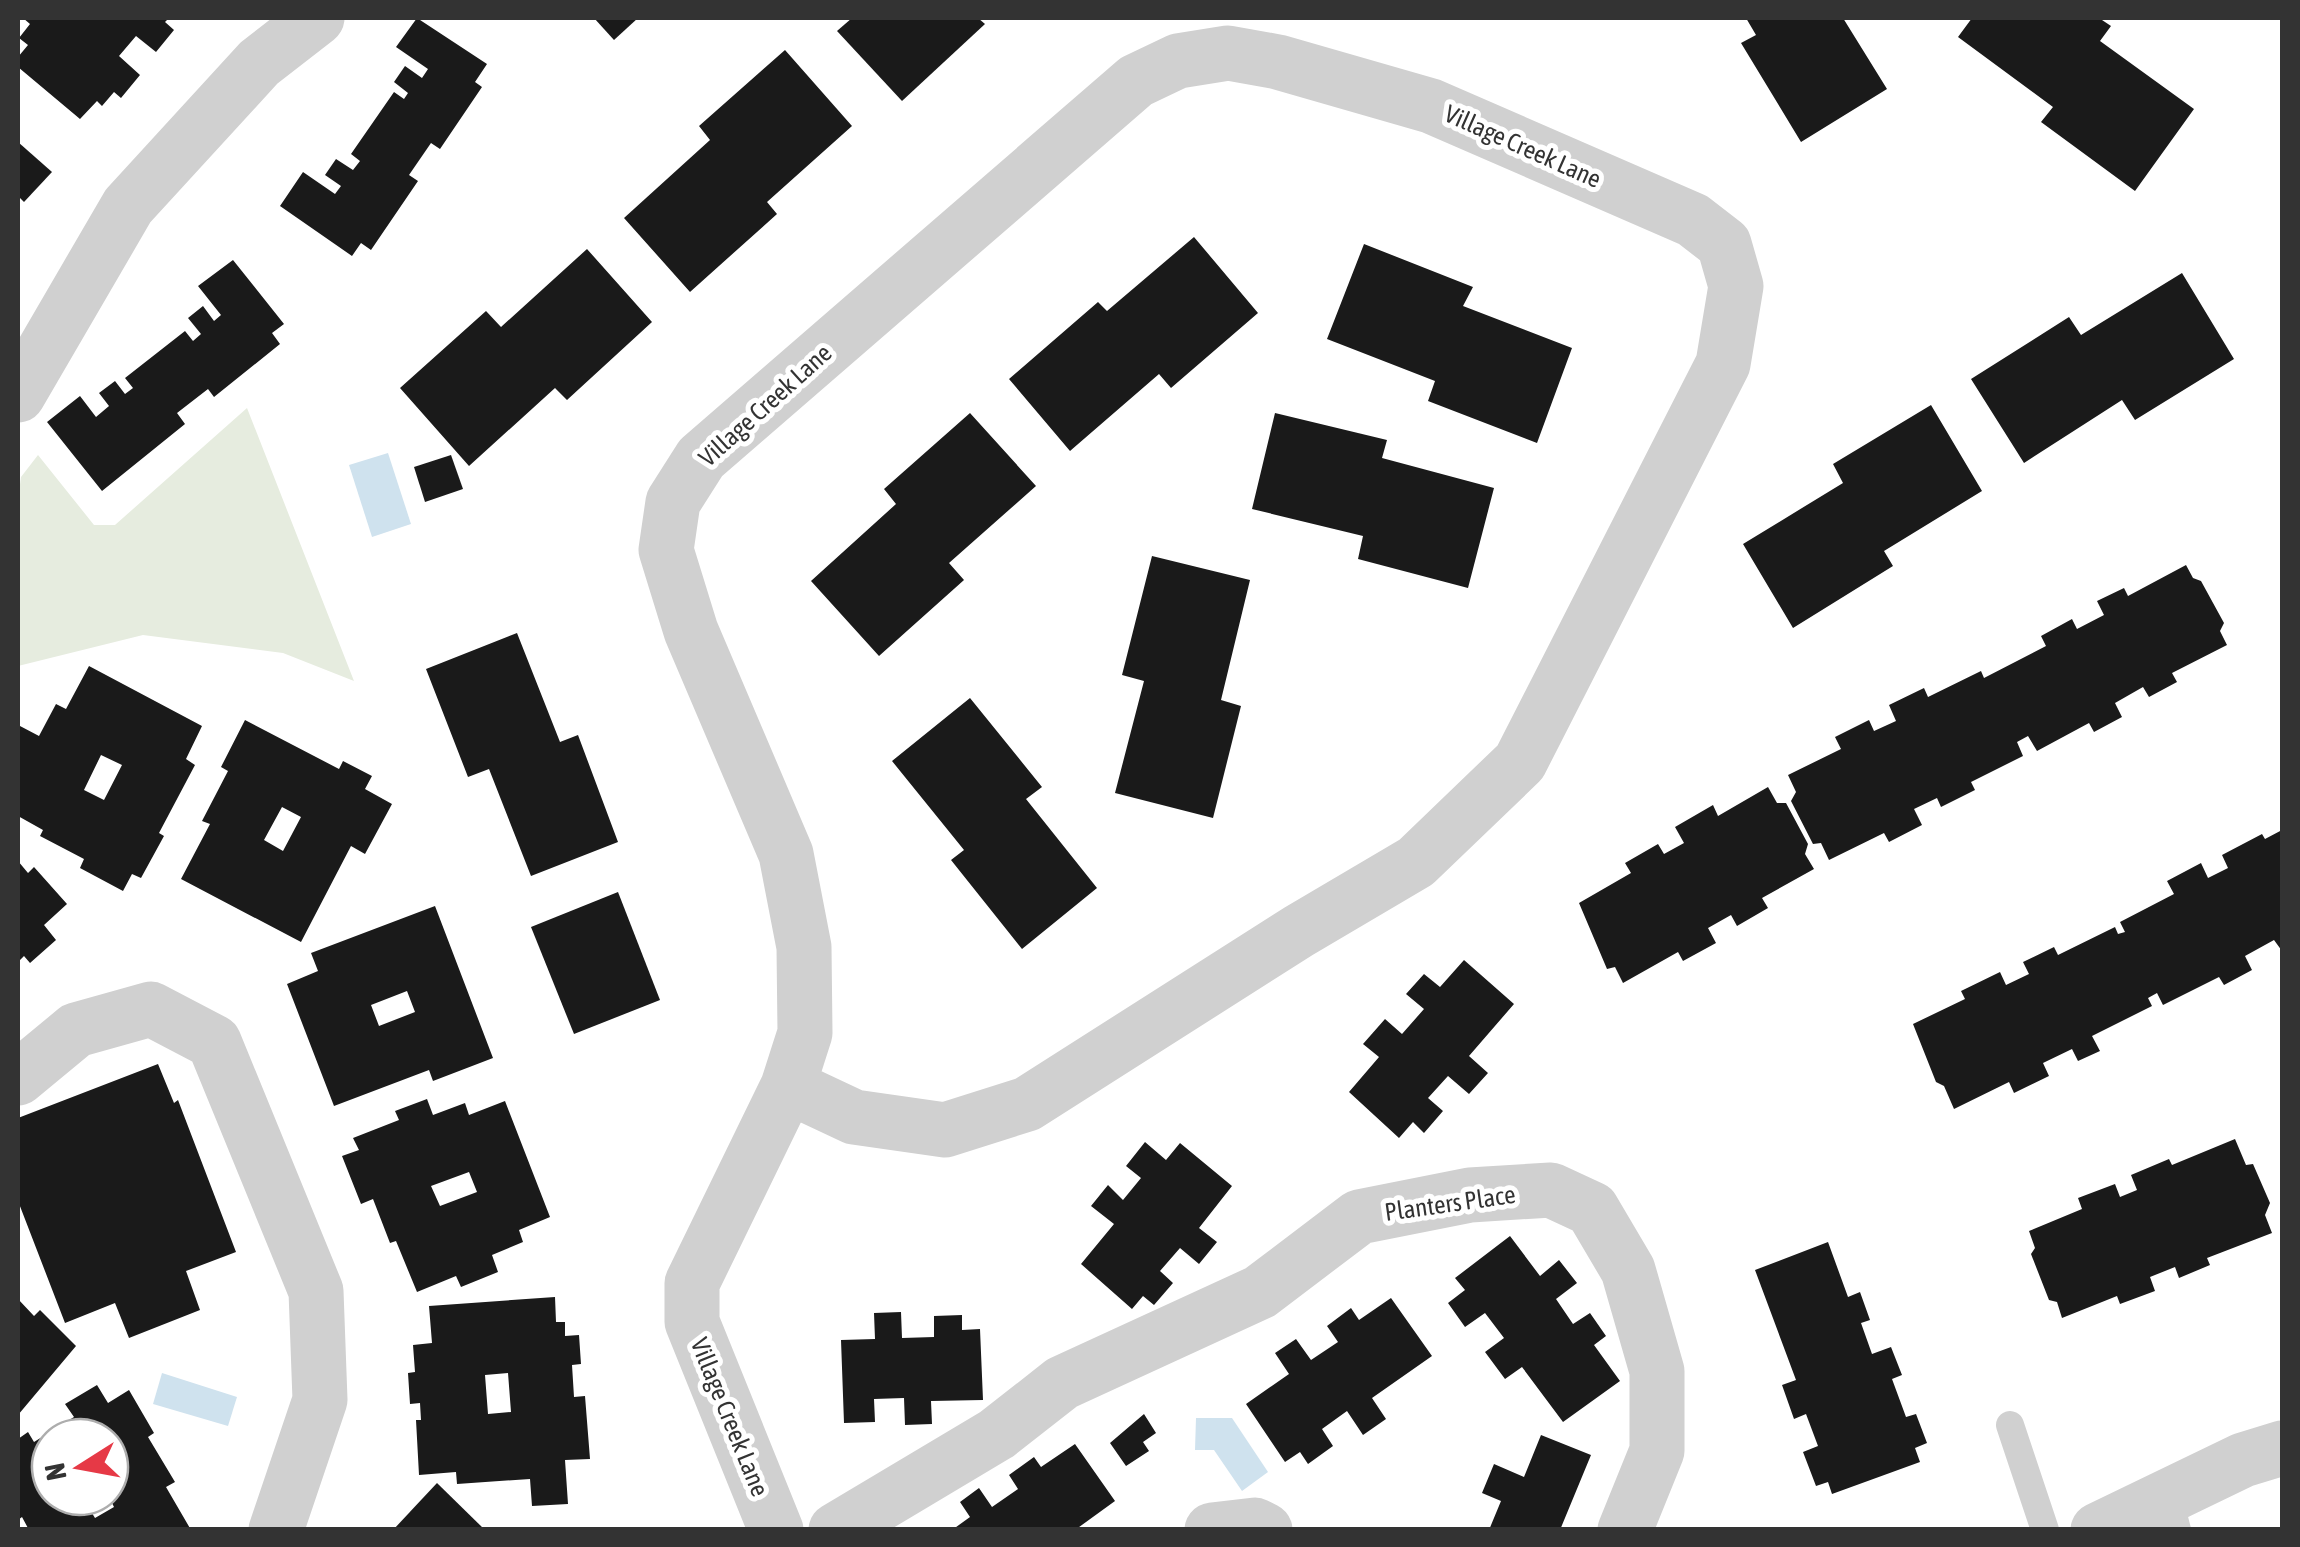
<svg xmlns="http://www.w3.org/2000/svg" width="2300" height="1547" font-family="'Asap Condensed',sans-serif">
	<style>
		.green { fill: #e6ecdf }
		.water { fill: #cfe2ee }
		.building { fill: #1a1a1a; fill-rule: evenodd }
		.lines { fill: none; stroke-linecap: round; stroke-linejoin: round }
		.lane { stroke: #d0d0d0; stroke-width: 28 }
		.street { stroke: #d0d0d0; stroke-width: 55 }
		.labels { text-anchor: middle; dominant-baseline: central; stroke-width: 10; stroke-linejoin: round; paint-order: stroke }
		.street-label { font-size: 25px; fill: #333; stroke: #fff }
	</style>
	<rect width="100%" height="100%" fill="#fff"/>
	<path class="green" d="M 247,408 L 354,681 L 283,653 L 143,635 L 18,666 L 18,499 L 21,477 L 38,455 L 94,525 L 115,525 Z"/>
	<g class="water">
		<path d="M 388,453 L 411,524 L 372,537 L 349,465 Z"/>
		<path d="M 162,1373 L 237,1397 L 228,1426 L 153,1404 Z"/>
		<path d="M 1196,1418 L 1232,1418 L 1268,1472 L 1242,1491 L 1214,1450 L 1195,1450 Z"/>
	</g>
	<g class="building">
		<path d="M 23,18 L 169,18 L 165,22 L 174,30 L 156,52 L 136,36 L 119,56 L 140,75 L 121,98 L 114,92 L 102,106 L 97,101 L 80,119 L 18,67 L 18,57 L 28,45 L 19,38 L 30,24 Z"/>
		<path d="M 417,18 L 487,64 L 475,82 L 482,87 L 440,149 L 431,143 L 409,175 L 418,181 L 371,250 L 361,243 L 352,256 L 280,206 L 303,172 L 335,194 L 341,186 L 325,175 L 336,159 L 353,170 L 360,161 L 351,154 L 394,92 L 404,99 L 408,93 L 394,82 L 405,66 L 422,78 L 428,69 L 396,47 Z"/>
		<path d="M 594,18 L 638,18 L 614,40 Z"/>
		<path d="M 852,18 L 978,18 L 985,24 L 902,101 L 837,31 Z"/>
		<path d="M 1746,18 L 1843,18 L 1887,89 L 1801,142 L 1741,43 L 1756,35 Z"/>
		<path d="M 1972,18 L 2099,18 L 2111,26 L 2100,41 L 2194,109 L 2135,191 L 2041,122 L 2053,107 L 1958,37 Z"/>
		<path d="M 785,50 L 852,126 L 767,202 L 777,214 L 690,292 L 624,218 L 710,140 L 699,126 Z"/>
		<path d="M 18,142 L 52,172 L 24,202 L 18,196 Z"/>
		<path d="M 1194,237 L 1258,313 L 1171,388 L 1159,374 L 1070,451 L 1009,379 L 1098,302 L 1107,311 Z"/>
		<path d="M 1364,244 L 1473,287 L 1463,306 L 1572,348 L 1537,443 L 1428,401 L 1435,381 L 1327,339 Z"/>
		<path d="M 587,249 L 652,322 L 567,400 L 555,388 L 469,466 L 400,388 L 486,311 L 501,327 Z"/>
		<path d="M 233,260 L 284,324 L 272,333 L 280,344 L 214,397 L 208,389 L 177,413 L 185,424 L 102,491 L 47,422 L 80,396 L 96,417 L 109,406 L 99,393 L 115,381 L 125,394 L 133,388 L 125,378 L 185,331 L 193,341 L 201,334 L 188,318 L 203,306 L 214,321 L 221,315 L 198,286 Z"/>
		<path d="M 2182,273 L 2234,359 L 2135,420 L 2122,400 L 2024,463 L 1971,379 L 2069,317 L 2081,335 Z"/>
		<path d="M 1931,405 L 1982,491 L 1884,551 L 1893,566 L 1793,628 L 1743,544 L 1843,483 L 1833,464 Z"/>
		<path d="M 970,413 L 1036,486 L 949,563 L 964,580 L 879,656 L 811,581 L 896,504 L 884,489 Z"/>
		<path d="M 1275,413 L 1387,440 L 1382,458 L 1494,488 L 1468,588 L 1358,559 L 1363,536 L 1252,509 Z"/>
		<path d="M 451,455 L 463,489 L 425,502 L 414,467 Z"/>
		<path d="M 1152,556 L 1250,580 L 1221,700 L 1241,706 L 1213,818 L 1115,793 L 1144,681 L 1122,675 Z"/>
		<path d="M 2186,565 L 2193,578 L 2201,581 L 2224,623 L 2220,631 L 2227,645 L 2172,673 L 2177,682 L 2149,697 L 2143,687 L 2115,703 L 2122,717 L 2094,732 L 2089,723 L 2037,751 L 2028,736 L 2017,742 L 2023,756 L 1971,782 L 1975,790 L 1941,807 L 1937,798 L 1914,809 L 1922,825 L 1889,842 L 1884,833 L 1829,860 L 1821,843 L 1813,844 L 1791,801 L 1796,792 L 1788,775 L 1841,749 L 1835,737 L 1869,720 L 1874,731 L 1896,721 L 1889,705 L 1924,688 L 1928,697 L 1981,671 L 1984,678 L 2046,646 L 2041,636 L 2072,619 L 2077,629 L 2104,615 L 2097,601 L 2124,588 L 2128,596 Z"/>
		<path d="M 517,633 L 560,742 L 578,735 L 618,842 L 531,876 L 489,769 L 468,777 L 426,669 Z"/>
		<path d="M 89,666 L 202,726 L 186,759 L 195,765 L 159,833 L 164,836 L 141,878 L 132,874 L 123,891 L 80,868 L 84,859 L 40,836 L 43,830 L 18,816 L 18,731 L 20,726 L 39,736 L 56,704 L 66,709 ZM 101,755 L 122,765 L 104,800 L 84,790 Z"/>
		<path d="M 970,698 L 1042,787 L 1026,799 L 1097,888 L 1022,949 L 951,860 L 964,850 L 892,761 Z"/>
		<path d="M 245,720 L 339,769 L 343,761 L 372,776 L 365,789 L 392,804 L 365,854 L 351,846 L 301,942 L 181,879 L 210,824 L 202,821 L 228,771 L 221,767 ZM 282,807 L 301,817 L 283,851 L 264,840 Z"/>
		<path d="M 1768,787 L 1777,803 L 1786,803 L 1808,844 L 1805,854 L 1814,869 L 1762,898 L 1768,908 L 1737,926 L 1731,915 L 1708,928 L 1716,943 L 1683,961 L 1678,952 L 1623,983 L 1615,967 L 1607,969 L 1579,903 L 1631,873 L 1625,863 L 1658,844 L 1664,854 L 1684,843 L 1675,827 L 1713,805 L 1718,816 Z"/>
		<path d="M 2282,830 L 2282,951 L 2274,940 L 2245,956 L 2252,970 L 2224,985 L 2219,977 L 2163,1005 L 2157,993 L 2148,998 L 2152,1006 L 2092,1036 L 2100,1051 L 2078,1061 L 2072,1049 L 2043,1063 L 2049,1076 L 2014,1093 L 2009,1082 L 1954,1109 L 1944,1086 L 1936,1082 L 1913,1024 L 1965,999 L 1961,991 L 2000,972 L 2006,985 L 2029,974 L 2023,962 L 2054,947 L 2058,955 L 2115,927 L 2118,934 L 2125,932 L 2120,922 L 2174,894 L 2167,881 L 2201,863 L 2208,878 L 2228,868 L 2222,855 L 2262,834 L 2265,839 Z"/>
		<path d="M 18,861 L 28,873 L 34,867 L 67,904 L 44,925 L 56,940 L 30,963 L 24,956 L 18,962 Z"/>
		<path d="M 618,892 L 660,1000 L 574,1034 L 531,927 Z"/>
		<path d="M 435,906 L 493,1058 L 433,1081 L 429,1070 L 334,1106 L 287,984 L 318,971 L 311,953 ZM 407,991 L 415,1012 L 379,1026 L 371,1005 Z"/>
		<path d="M 1464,960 L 1514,1004 L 1469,1056 L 1488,1073 L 1469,1094 L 1448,1076 L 1428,1098 L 1443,1111 L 1424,1133 L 1413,1122 L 1399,1138 L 1349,1092 L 1379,1057 L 1363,1044 L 1385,1019 L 1402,1034 L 1424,1009 L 1406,994 L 1424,974 L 1440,987 Z"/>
		<path d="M 158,1064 L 174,1103 L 178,1100 L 236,1252 L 186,1271 L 200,1310 L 129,1338 L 115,1303 L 65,1323 L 18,1201 L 18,1118 Z"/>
		<path d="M 427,1099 L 433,1115 L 465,1103 L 469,1115 L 505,1101 L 550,1217 L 519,1230 L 523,1242 L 492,1255 L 498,1272 L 461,1287 L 456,1276 L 417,1292 L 396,1241 L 390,1243 L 373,1199 L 361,1204 L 342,1156 L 359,1150 L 353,1138 L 399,1120 L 395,1111 ZM 469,1172 L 477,1192 L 440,1206 L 431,1186 Z"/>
		<path d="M 2235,1139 L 2246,1165 L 2253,1164 L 2270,1203 L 2265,1215 L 2272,1233 L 2207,1258 L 2210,1265 L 2179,1278 L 2175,1267 L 2150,1277 L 2155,1291 L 2120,1304 L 2117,1296 L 2062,1318 L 2057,1302 L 2049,1300 L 2031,1254 L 2035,1248 L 2029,1231 L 2082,1209 L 2078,1198 L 2115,1184 L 2120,1197 L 2137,1190 L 2131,1175 L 2169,1159 L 2172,1165 Z"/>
		<path d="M 1145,1142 L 1166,1160 L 1180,1143 L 1232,1186 L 1199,1228 L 1217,1242 L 1199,1264 L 1180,1248 L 1160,1271 L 1173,1283 L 1154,1305 L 1143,1296 L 1132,1309 L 1081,1264 L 1114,1224 L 1091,1206 L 1108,1185 L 1123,1200 L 1141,1178 L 1126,1166 Z"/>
		<path d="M 1510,1236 L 1540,1276 L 1559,1260 L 1577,1283 L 1556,1299 L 1573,1324 L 1590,1313 L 1606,1336 L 1594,1345 L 1620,1381 L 1563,1422 L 1522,1367 L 1505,1379 L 1485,1352 L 1504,1338 L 1485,1313 L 1465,1327 L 1448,1303 L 1465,1290 L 1455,1278 Z"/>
		<path d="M 1828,1242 L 1848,1297 L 1860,1292 L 1870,1320 L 1861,1323 L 1872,1354 L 1891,1347 L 1902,1375 L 1892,1379 L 1906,1417 L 1916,1414 L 1927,1443 L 1915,1448 L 1920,1462 L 1832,1494 L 1828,1482 L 1816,1486 L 1803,1452 L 1818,1446 L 1806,1414 L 1794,1419 L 1782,1385 L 1796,1380 L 1755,1270 Z"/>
		<path d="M 555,1297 L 556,1322 L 565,1322 L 565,1336 L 579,1335 L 581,1364 L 572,1365 L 574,1397 L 585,1396 L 590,1459 L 565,1460 L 568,1504 L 532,1506 L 530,1479 L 457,1484 L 456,1472 L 419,1475 L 416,1420 L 421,1420 L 420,1403 L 410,1404 L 408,1373 L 415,1372 L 413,1345 L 432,1343 L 429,1306 ZM 508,1373 L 511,1412 L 488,1414 L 485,1375 Z"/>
		<path d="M 1391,1298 L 1432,1356 L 1372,1398 L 1386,1419 L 1363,1435 L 1347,1411 L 1322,1429 L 1333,1446 L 1308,1464 L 1300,1452 L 1285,1462 L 1246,1404 L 1289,1374 L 1275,1353 L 1296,1339 L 1311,1360 L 1338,1342 L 1327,1326 L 1351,1308 L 1359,1320 Z"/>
		<path d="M 18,1299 L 34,1316 L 40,1310 L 76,1346 L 18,1415 Z"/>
		<path d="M 901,1312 L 902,1338 L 934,1337 L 934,1316 L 962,1315 L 962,1330 L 980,1329 L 983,1400 L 931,1401 L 932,1424 L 905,1425 L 904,1398 L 874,1399 L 875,1422 L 844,1423 L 841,1340 L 875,1339 L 874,1313 Z"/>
		<path d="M 97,1385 L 108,1403 L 129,1390 L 154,1433 L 148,1437 L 175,1482 L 166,1487 L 191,1530 L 29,1530 L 22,1517 L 18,1520 L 18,1439 L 28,1432 L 34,1442 L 74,1417 L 65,1404 ZM 50,1437 L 110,1437 L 110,1499 L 114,1507 L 95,1518 L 82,1497 L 50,1497 Z"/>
		<path d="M 1144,1414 L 1156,1433 L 1143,1442 L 1149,1451 L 1126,1466 L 1110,1443 Z"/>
		<path d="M 1541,1435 L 1591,1455 L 1560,1530 L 1489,1530 L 1501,1501 L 1482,1493 L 1494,1464 L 1524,1477 Z"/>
		<path d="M 1075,1444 L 1115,1501 L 1075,1530 L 952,1530 L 970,1517 L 960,1502 L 979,1488 L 992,1507 L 1018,1489 L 1009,1475 L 1034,1457 L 1041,1467 Z"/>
		<path d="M 437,1483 L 485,1530 L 393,1530 Z"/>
	</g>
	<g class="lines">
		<g class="lane">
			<path d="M 2010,1425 L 2045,1530"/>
			<path d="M 2168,1495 L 2177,1530"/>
		</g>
		<g class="street">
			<path d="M 18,395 L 128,206 L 259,63 L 317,18"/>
			<path d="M 18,1078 L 76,1030 L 151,1009 L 214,1042 L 316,1291 L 320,1400 L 276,1530"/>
			<path d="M 776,1530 L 692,1322 L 692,1283 L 788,1086 L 805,1033 L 804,947 L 786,854 L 691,631 L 666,550 L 673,502 L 701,458 L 1136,81 L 1178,61 L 1228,53 L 1278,62 L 1431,106 L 1693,220 L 1724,244 L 1736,286 L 1723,364 L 1520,762 L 1416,862 L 1299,931 L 1027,1104 L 945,1130 L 854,1117 L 788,1086"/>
			<path d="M 836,1530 L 997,1434 L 1062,1383 L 1260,1292 L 1359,1217 L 1470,1195 L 1551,1190 L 1592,1209 L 1628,1270 L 1657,1371 L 1657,1451 L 1625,1530"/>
			<path d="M 1212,1530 L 1255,1525 L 1265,1530"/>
			<path d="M 2098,1530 L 2243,1460 L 2282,1448"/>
		</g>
	</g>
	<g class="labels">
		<g class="street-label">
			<text transform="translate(1523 146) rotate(24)">Village Creek Lane</text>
			<text transform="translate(765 405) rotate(-42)">Village Creek Lane</text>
			<text transform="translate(1450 1203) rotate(-8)">Planters Place</text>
			<text transform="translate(730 1417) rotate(68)">Village Creek Lane</text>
		</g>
	</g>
	<rect width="2300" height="1547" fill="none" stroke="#333333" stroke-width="40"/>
	<g transform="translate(80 1467) rotate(259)"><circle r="48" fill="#ffffff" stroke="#adadad" stroke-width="2.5"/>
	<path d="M0-8L18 38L0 25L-18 38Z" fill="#e63946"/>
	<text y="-15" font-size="28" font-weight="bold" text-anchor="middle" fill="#333333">N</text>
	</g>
</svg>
